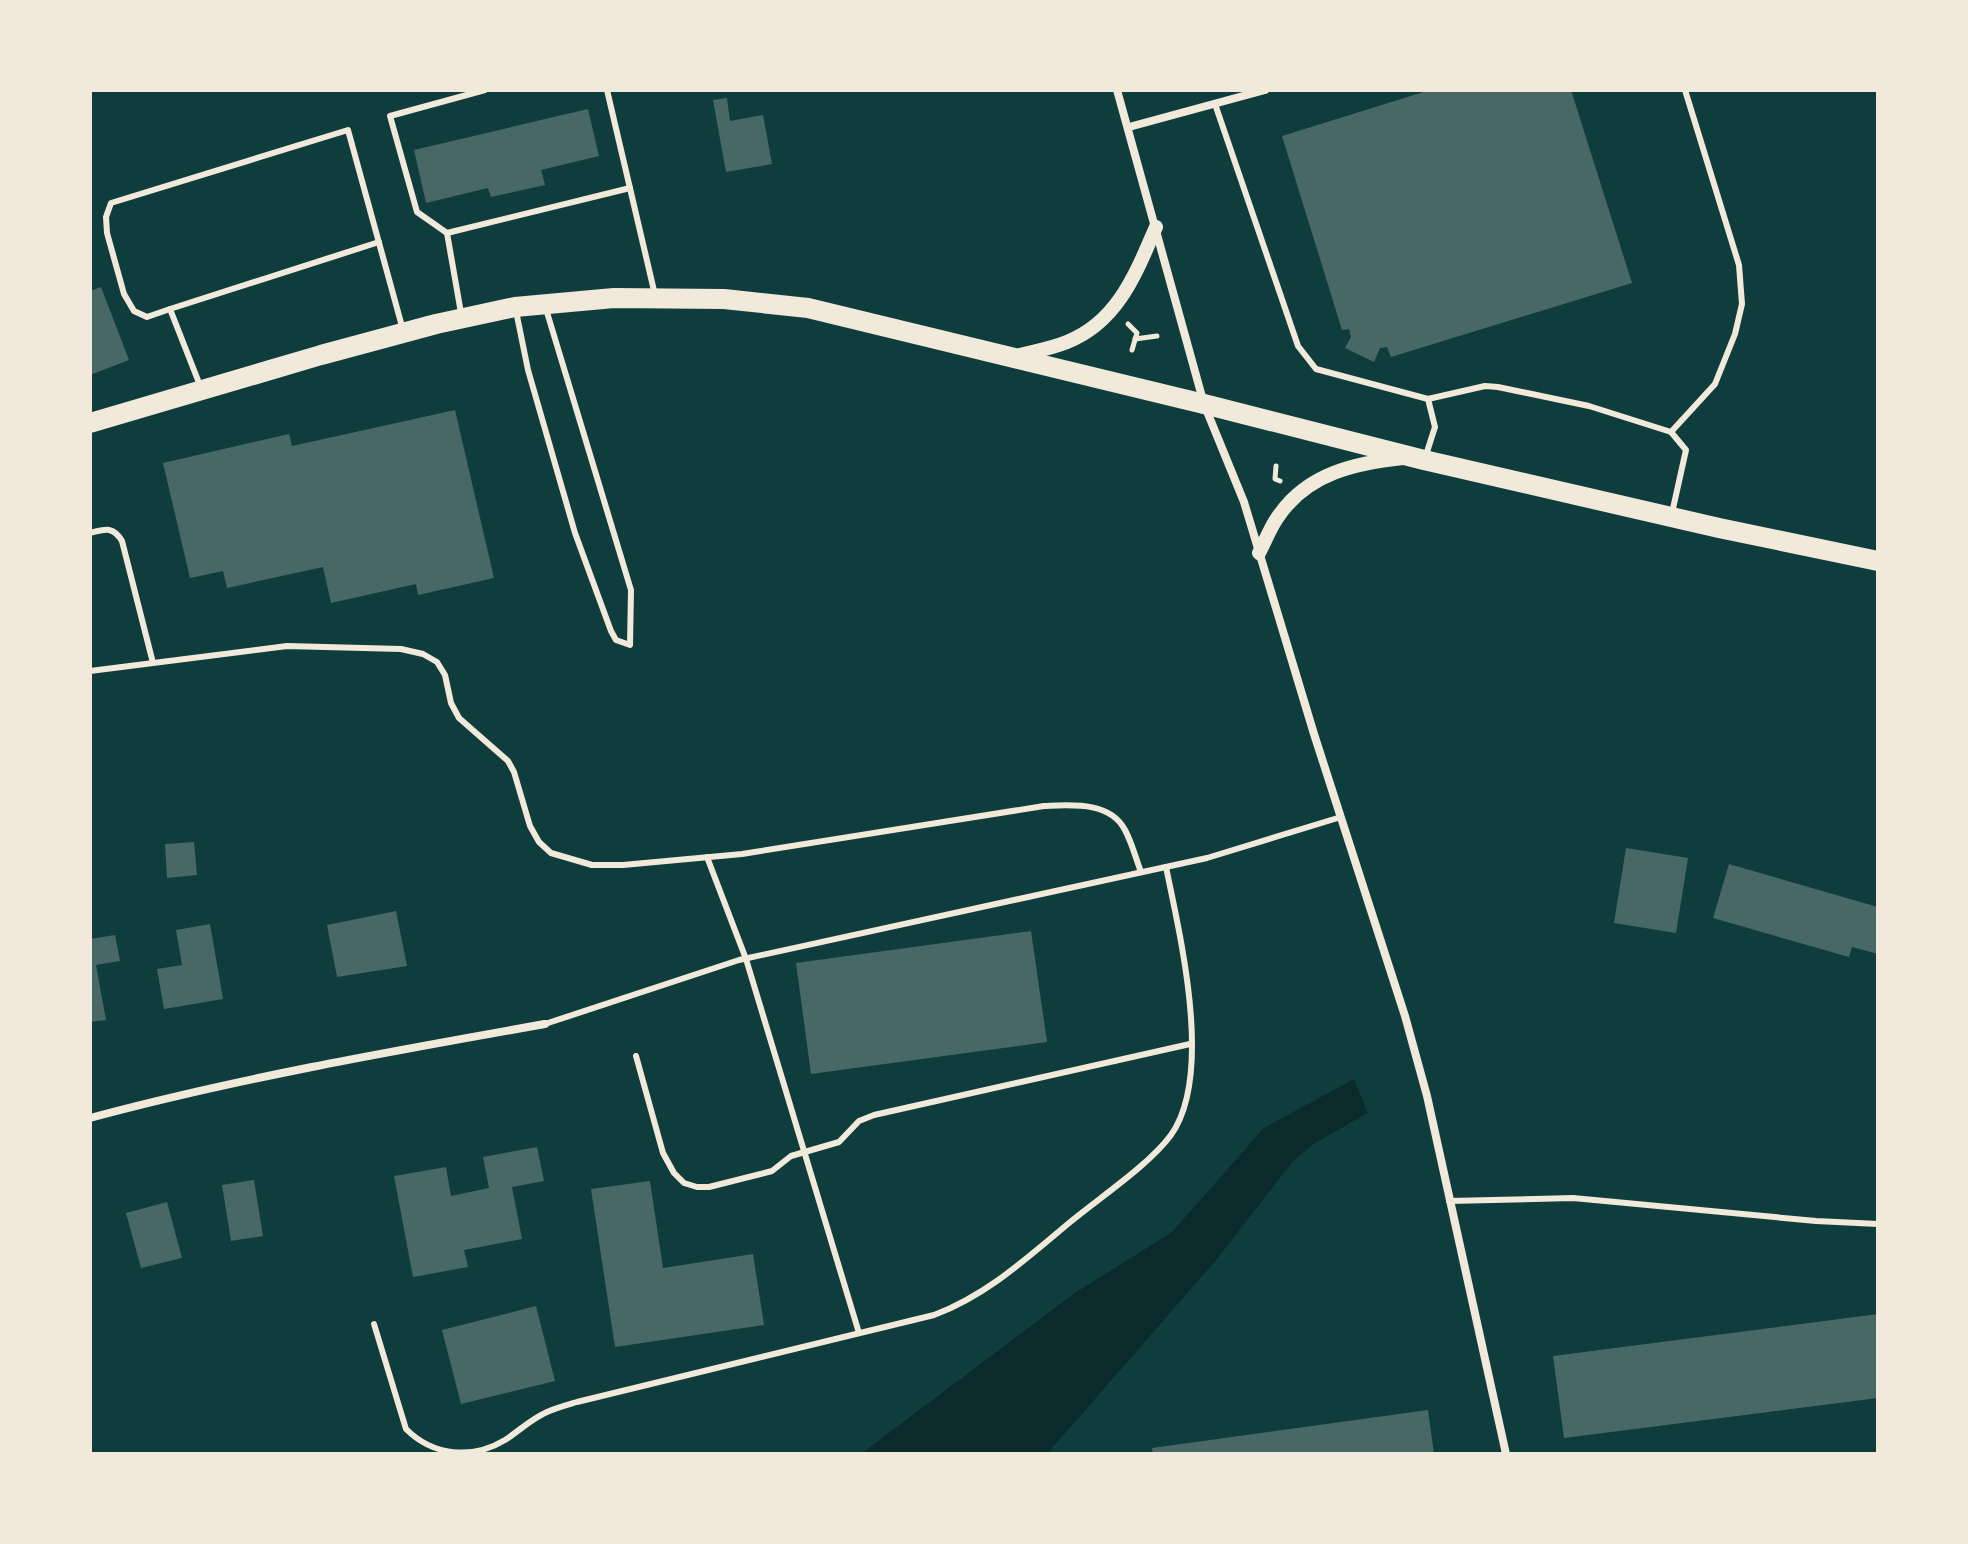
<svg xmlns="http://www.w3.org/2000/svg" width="1968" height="1544" font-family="Rubik,sans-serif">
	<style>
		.water { fill: #0a2a2b }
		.building { fill: #486865 }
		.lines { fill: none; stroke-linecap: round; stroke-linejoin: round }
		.path { stroke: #f1e9da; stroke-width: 5 }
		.service { stroke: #f1e9da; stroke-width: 6 }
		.minor { stroke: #f1e9da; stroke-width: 8 }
		.tertiary { stroke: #f1e9da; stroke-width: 14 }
		.primary { stroke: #f1e9da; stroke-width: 20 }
	</style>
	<rect width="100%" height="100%" fill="#0f3d3e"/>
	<path class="water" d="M 1354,1079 L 1368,1113 L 1315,1143 L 1293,1161 L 1217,1259 L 1047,1454 L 861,1454 L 1072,1295 L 1171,1233 L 1264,1128 Z"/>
	<g class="building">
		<path d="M 1430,90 L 1571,90 L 1632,283 L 1391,357 L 1387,347 L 1380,348 L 1374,362 L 1345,348 L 1351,337 L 1349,329 L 1342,330 L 1282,136 Z"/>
		<path d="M 727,98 L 730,121 L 763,115 L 772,164 L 726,172 L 713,100 Z"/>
		<path d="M 588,109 L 599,156 L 541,170 L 545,185 L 491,197 L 488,188 L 426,203 L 414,150 Z"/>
		<path d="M 101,287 L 129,360 L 90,375 L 90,291 Z"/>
		<path d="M 455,410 L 494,578 L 418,595 L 416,584 L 331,603 L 323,567 L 227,588 L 223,571 L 190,578 L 163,463 L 289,434 L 292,446 Z"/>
		<path d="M 194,842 L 197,875 L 167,878 L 165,844 Z"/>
		<path d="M 1626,848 L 1688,858 L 1676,933 L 1614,923 Z"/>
		<path d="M 1729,864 L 1878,907 L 1878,954 L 1852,947 L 1849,957 L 1713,918 Z"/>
		<path d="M 396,911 L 407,966 L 337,977 L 327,925 Z"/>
		<path d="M 210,924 L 223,999 L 164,1009 L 157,969 L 182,965 L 176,930 Z"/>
		<path d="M 1031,931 L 1047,1042 L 811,1074 L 796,963 Z"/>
		<path d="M 115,935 L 120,961 L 96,965 L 106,1020 L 90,1022 L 90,939 Z"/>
		<path d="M 537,1147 L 544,1181 L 512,1187 L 522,1239 L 464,1250 L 468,1267 L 413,1277 L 394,1176 L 446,1167 L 451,1196 L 489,1188 L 483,1157 Z"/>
		<path d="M 254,1180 L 263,1236 L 231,1241 L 222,1185 Z"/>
		<path d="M 650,1181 L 663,1268 L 753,1254 L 764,1325 L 615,1347 L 591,1189 Z"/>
		<path d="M 167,1202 L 182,1258 L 141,1268 L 126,1213 Z"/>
		<path d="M 536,1306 L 555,1381 L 461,1404 L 442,1330 Z"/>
		<path d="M 1878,1314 L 1878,1398 L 1564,1438 L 1553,1356 Z"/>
		<path d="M 1428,1410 L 1434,1454 L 1153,1454 L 1152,1448 Z"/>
	</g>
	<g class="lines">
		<g class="path">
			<path d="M 1128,324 L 1137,333 L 1132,350"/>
			<path d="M 1135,339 L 1157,336"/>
			<path d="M 1276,466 L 1275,479 L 1280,481"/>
		</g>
		<g class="service">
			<path d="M 607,90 L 655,295"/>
			<path d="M 1215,104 L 1298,346 L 1316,369 L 1428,399 L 1435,427 L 1426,455"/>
			<path d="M 447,233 L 630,188"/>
			<path d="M 170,309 L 379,242"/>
			<path d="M 516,311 L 528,370 L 575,533 L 611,631 L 616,640 L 630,645 L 631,590 L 546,309"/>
			<path d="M 461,313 L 447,233 L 417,212 L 390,116 L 485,90"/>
			<path d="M 201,388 L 170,309 L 147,317 L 134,311 L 124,294 L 107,233 L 106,217 L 111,203 L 348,130 L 403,330"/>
			<path d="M 1428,399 L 1485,386 L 1498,387 L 1589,406 L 1671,432 L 1686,450 L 1672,513"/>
			<path d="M 1671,432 L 1715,384 L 1735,334 L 1742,304 L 1739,265 L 1685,90"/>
			<path d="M 90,533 C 105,529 113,526 122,541 L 153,663"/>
			<path d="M 90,671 L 287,646 L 401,649 L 423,654 L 437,662 L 445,675 L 451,703 L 459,718 L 508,761 L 514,772 L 530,826 L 539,842 L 551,853 L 592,865 L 623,865 L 742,854 L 1044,806 C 1071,805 1110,801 1125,830 C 1132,843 1136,859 1141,872"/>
			<path d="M 707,857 L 746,959 L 859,1333"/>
			<path d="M 545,1024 L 739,960 L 1207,858 L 1341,817"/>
			<path d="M 636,1056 L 663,1153 L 674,1173 L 684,1183 L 697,1187 L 709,1187 L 772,1171 L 791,1156 L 839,1142 L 859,1121 L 874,1115 L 1190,1044"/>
			<path d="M 1449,1201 L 1573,1198 L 1816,1221 L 1878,1224"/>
			<path d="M 374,1324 L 406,1429 C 433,1456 472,1460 505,1440 C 519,1431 531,1419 547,1412 C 556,1408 567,1405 577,1402 L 934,1315 C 987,1295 1027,1258 1069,1223 C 1099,1198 1149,1165 1171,1135 C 1214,1074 1180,936 1166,867"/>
		</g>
		<g class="minor">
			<path d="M 1117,90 L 1204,404 L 1244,502 L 1314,734 L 1405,1016 L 1427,1096 L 1506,1454"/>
			<path d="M 1129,127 L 1265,90"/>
			<path d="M 90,1118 C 239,1078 393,1051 545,1024"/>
		</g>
		<g class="tertiary">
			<path d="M 1012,357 C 1030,352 1050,349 1067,342 C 1118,322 1136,273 1156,227"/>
			<path d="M 1259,553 C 1266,540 1271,525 1280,514 C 1309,473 1356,463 1403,458"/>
		</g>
		<path class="primary" d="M 90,423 L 321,355 L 436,324 L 515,307 L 614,298 L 724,299 L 808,308 L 1204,404 L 1424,460 L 1719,528 L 1878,561"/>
	</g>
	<rect width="1968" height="1544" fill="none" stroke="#f1e9da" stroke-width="184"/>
</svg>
